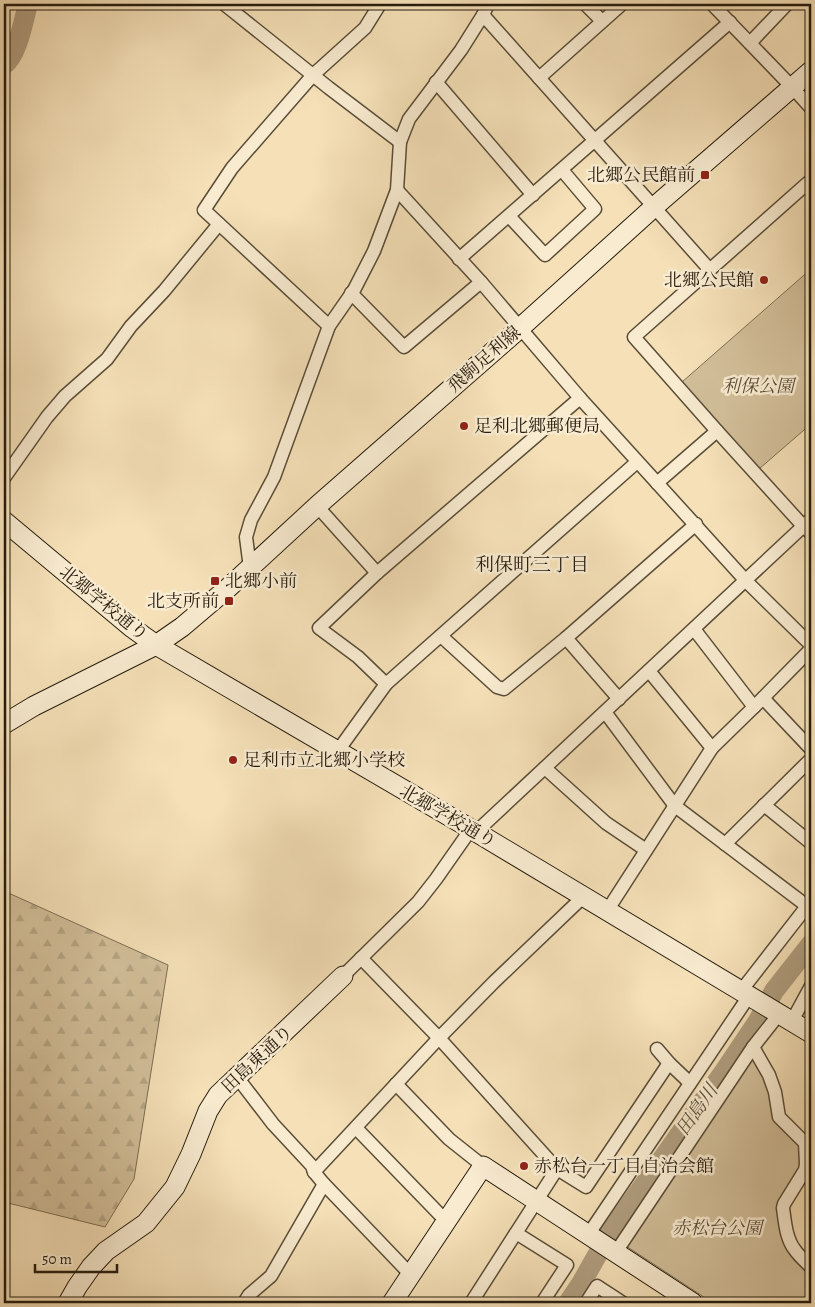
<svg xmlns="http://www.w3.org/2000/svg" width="815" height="1307" font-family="Alegreya,'Noto Serif JP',serif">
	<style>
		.forest { fill: url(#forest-firs); stroke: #7c6e54 }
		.green { fill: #d2bf9a; stroke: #7c6e54 }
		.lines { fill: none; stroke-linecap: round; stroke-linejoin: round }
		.river { stroke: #af9d7e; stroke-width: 20 }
		.street-casing { stroke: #5a4d38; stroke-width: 15 }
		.secondary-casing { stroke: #261c0e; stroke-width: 21 }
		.street { stroke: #f8ebd0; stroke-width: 12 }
		.secondary { stroke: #f8ebd0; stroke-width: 19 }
		.poi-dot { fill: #8f2418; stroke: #f8ebd0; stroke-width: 2 }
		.labels { text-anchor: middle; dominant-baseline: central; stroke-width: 5; stroke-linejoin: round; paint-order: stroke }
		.poi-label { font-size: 18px; fill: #261c0e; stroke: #f8ebd0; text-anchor: start }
		.street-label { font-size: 18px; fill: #261c0e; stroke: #f8ebd0 }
		.park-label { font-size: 18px; font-style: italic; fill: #5a4d38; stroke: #f8ebd0 }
		.neighbourhood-label { font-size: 19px; fill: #261c0e; stroke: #f8ebd0 }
		.water-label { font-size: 19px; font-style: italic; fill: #5d503b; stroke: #f8ebd0 }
	</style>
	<defs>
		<pattern id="forest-firs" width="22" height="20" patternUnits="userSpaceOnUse" patternTransform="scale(1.25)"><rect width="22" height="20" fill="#d2bf9a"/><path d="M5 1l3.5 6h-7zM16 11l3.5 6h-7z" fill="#b4a484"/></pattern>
	</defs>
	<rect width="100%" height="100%" fill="#f5e0b7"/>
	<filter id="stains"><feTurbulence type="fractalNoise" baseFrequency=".004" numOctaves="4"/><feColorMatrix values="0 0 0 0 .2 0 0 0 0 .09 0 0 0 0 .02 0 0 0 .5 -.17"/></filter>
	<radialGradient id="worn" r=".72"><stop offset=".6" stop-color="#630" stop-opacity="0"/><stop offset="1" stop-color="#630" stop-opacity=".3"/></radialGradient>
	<path class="forest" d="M 4,891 L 168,965 L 134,1179 L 105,1227 L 4,1202 Z"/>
	<g class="green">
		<path d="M 811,269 L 811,424 L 759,469 L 682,382 Z"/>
		<path d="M 752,1055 L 765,1078 L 772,1096 L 802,1145 L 803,1166 L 778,1207 L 792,1254 L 811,1274 L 811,1303 L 713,1303 L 626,1246 Z"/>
	</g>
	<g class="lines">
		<g class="river">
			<path d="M 4,65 C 18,54 23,22 28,4"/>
			<path d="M 568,1303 L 582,1282 L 609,1234 L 723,1073 L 758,1021 L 774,991 L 811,944"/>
		</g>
		<g class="street-casing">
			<g id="street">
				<path d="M 224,4 L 329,88 L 400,142"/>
				<path d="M 585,4 L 602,21"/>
				<path d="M 712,4 L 792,87 L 811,108"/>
				<path d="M 483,15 L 710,270"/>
				<path d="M 750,43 L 787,4"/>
				<path d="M 539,78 L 622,4"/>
				<path d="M 436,82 L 533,195"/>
				<path d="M 811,180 L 634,337 L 717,431 L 804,527 L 811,533"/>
				<path d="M 397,190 L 481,282 L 580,398 L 746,581 L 811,645"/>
				<path d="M 509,216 L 545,255 L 595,209 L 562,170"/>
				<path d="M 459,259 L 730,22"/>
				<path d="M 351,293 L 404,347 L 481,282"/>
				<path d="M 329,326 L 204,210 L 232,168 L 313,75 L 365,28 L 380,4"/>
				<path d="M 4,478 L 47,417 L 65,396 L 107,359 L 131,326 L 164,291 L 219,224"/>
				<path d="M 657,483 L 717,431"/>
				<path d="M 317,506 L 377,573"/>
				<path d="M 250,568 L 246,537 L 251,520 L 274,477 L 329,326 L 354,290 L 374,251 L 397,190 L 400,142 L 409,119 L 461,50 L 483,15 L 488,4"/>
				<path d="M 694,629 L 754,707"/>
				<path d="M 441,636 L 497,687 L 504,689 L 566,638 L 696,524"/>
				<path d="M 566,638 L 619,699"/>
				<path d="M 649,671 L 712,748"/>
				<path d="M 386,684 L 358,657 L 319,628 L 377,573 L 580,398"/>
				<path d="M 763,698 L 811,749"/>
				<path d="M 605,712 L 675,806 L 807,906"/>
				<path d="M 337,752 L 386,684 L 637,462"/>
				<path d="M 545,768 L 606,823 L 646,850"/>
				<path d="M 764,805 L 811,843"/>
				<path d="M 476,832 L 811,519"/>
				<path d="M 725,844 L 811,759"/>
				<path d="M 607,911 L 712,748 L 754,707 L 811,649"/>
				<path d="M 361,958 L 439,1038 L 557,1169 L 586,1187 L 669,1063"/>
				<path d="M 343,976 L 418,902 L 436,879 L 471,829"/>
				<path d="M 741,991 L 811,901"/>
				<path d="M 792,1021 L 811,986"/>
				<path d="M 753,1047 L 769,1075 L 775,1092 L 779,1117 L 805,1143 L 806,1164 L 805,1170 L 784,1204 L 783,1208 C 785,1222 786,1239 795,1250 C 799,1256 806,1262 811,1267"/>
				<path d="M 657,1049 L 669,1063 L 690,1083"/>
				<path d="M 237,1077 L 273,1124 L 312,1166 L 314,1172 L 324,1184 L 411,1275"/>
				<path d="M 396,1084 L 449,1139 L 483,1166"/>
				<path d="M 356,1128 L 446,1221"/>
				<path d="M 314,1172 L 439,1038 L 494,982 L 583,897"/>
				<path d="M 516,1233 L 567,1265 L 542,1303"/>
				<path d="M 588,1235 L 749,996"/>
				<path d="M 616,1252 L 753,1047 L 779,1014"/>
				<path d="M 244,1303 L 249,1295 L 271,1276 L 324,1184"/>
				<path d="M 471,1303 L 557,1169"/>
				<path d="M 586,1303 L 597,1286 L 623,1303"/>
			</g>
		</g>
		<g class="secondary-casing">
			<g id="secondary">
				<path d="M 4,521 L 131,627 L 156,645 L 471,829 L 811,1033"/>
				<path d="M 4,724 L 34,706 L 156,645 L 182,627 L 228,588 L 317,506 L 520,328 L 654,207 L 811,71"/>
				<path d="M 68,1303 L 77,1287 L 91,1267 L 106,1251 L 146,1223 L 175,1187 L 191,1154 L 208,1111 L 218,1095 L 343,976"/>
				<path d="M 392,1303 L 483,1166 L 693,1303"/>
			</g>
		</g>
		<use href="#street" class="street"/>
		<use href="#secondary" class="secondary"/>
	</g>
	<g class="poi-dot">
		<rect x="700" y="170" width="10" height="10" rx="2.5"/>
		<circle cx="764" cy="280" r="5"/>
		<circle cx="464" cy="426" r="5"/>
		<rect x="210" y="576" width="10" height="10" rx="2.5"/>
		<rect x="224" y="596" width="10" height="10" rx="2.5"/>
		<circle cx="233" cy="760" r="5"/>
		<circle cx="524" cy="1166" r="5"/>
	</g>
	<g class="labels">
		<g class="poi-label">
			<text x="695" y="175" text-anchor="end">北郷公民館前</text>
			<text x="754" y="280" text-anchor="end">北郷公民館</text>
			<text x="474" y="426">足利北郷郵便局</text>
			<text x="225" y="581">北郷小前</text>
			<text x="219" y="601" text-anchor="end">北支所前</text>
			<text x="243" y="760">足利市立北郷小学校</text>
			<text x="534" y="1166">赤松台一丁目自治会館</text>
		</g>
		<g class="street-label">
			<text transform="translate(484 359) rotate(-41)">飛駒足利線</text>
			<text transform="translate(104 603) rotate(39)">北郷学校通り</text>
			<text transform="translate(448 816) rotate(30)">北郷学校通り</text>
			<text transform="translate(257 1059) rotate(-43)">田島東通り</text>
		</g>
		<g class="park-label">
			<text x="758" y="386">利保公園</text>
			<text x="717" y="1228">赤松台公園</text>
		</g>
		<g class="neighbourhood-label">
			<text x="532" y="565">利保町三丁目</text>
		</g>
		<g class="water-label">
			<text transform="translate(697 1110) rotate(-55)">田島川</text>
		</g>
	</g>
	<rect width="815" height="1307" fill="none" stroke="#f5e0b7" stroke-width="20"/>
	<rect x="5" y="5" width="805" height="1297" fill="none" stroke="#261c0e" stroke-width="2.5"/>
	<rect x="10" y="10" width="795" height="1287" fill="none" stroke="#261c0e"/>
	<path d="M35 1264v8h82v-8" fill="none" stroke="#261c0e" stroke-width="2.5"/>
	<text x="42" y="1264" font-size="15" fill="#261c0e" stroke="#f8ebd0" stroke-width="4" paint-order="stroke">50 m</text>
	<rect width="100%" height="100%" filter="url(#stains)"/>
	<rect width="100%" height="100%" fill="url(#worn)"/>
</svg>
